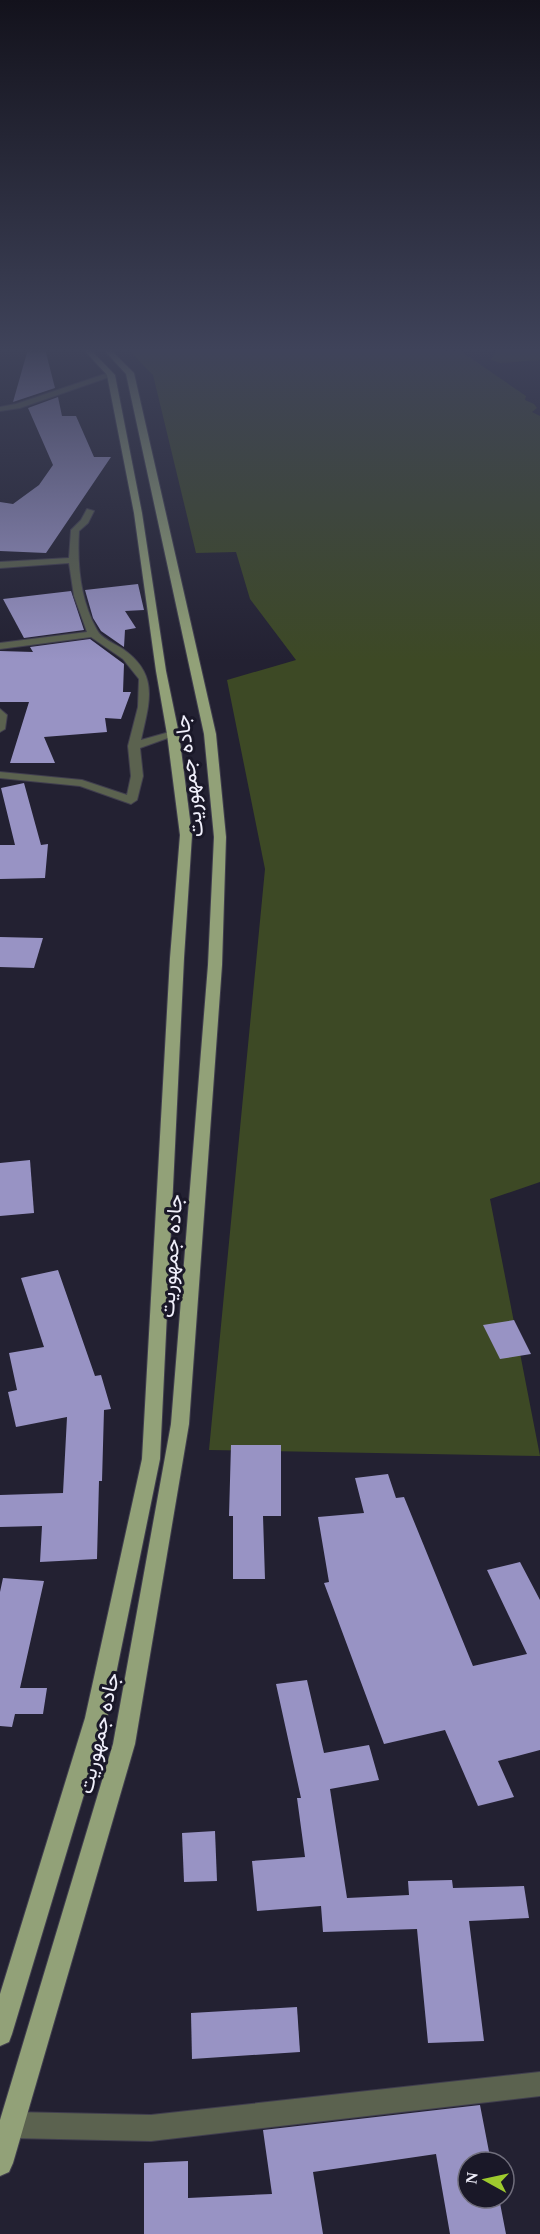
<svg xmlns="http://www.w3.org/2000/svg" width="540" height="2234" font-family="'Times New Roman',Vazirmatn,serif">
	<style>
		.green { fill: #3d4925 }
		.building { fill: #9893c4 }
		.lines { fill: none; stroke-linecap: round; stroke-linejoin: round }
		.minor-casing { stroke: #403e4e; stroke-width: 2 }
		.major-casing { stroke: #403e4e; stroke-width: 2 }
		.minor { fill: #5b624f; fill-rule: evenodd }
		.major { fill: #92a178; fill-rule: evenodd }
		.labels { text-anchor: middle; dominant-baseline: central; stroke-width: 6; stroke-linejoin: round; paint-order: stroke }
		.street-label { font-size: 21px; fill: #f0effb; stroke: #1a1828 }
	</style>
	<rect width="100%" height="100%" fill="#232132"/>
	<g class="green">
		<path d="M 127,349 L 446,349 L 444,351 L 462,352 L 526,396 L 525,400 L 534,404 L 537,408 L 532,412 L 540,416 L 540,1182 L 490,1199 L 540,1456 L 209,1450 L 265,869 L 227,680 L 296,660 L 250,599 L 236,552 L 196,553 L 153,375 Z"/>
		<path d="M 497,349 L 540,349 L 540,360 L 500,363 L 491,360 Z"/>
	</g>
	<g class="building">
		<path d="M 28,349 L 45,349 L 55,388 L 13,402 Z"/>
		<path d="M 58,397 L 62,416 L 76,416 L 94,457 L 111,457 L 46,553 L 0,551 L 0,502 L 13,504 L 39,485 L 53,465 L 28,408 Z"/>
		<path d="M 138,584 L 144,610 L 125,611 L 136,628 L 125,630 L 124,647 L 101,631 L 93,618 L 85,590 Z"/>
		<path d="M 71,591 L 84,630 L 24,638 L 3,599 Z"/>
		<path d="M 90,639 L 124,664 L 123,692 L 131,692 L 121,719 L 105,718 L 107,732 L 44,737 L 55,763 L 10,763 L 29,702 L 0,702 L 0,651 L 33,652 L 30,647 Z"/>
		<path d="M 24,783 L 41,845 L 48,844 L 45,878 L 0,879 L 0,845 L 15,845 L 1,788 Z"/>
		<path d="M 0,937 L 43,938 L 34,968 L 0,967 Z"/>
		<path d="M 30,1160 L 34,1213 L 0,1216 L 0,1163 Z"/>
		<path d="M 58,1270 L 95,1376 L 101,1375 L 111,1409 L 104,1410 L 102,1481 L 99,1481 L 97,1559 L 40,1562 L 42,1526 L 0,1527 L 0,1495 L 63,1493 L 67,1417 L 16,1427 L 8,1392 L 17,1390 L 9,1353 L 44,1347 L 21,1278 Z"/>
		<path d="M 514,1320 L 531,1354 L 500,1359 L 483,1325 Z"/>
		<path d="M 231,1445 L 281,1445 L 281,1516 L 263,1516 L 265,1579 L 233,1579 L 233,1516 L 229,1516 Z"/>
		<path d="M 388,1474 L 396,1498 L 404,1497 L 473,1666 L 527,1654 L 487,1570 L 520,1562 L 540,1600 L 540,1750 L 498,1761 L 514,1797 L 478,1806 L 445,1730 L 384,1744 L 324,1583 L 329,1582 L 318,1517 L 364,1513 L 355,1478 Z"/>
		<path d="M 3,1578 L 44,1581 L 20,1688 L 47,1688 L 43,1714 L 15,1714 L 12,1727 L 0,1726 L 0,1592 Z"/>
		<path d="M 307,1680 L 324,1753 L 369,1745 L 379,1780 L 330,1789 L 347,1898 L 409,1895 L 408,1881 L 452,1880 L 453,1888 L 524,1886 L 529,1918 L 469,1921 L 484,2041 L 428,2043 L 417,1929 L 323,1932 L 321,1906 L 257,1911 L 252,1861 L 305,1857 L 297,1798 L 301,1798 L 276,1684 Z"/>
		<path d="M 215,1831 L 217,1881 L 184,1882 L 182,1833 Z"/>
		<path d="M 297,2007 L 300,2052 L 192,2059 L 191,2013 Z"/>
		<path d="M 480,2105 L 491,2162 L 468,2162 L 468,2198 L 499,2198 L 506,2234 L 450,2234 L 436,2154 L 313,2172 L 323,2234 L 144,2234 L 144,2163 L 188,2161 L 188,2198 L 272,2194 L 263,2130 Z"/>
	</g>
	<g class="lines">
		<g class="minor-casing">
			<g id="minor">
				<path d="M 108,373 L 115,375 L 20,408 L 0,411 L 0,407 L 16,404 Z"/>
				<path d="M 87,509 L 94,511 L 88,523 L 79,531 C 77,564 80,600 97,630 C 101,638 115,644 123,649 C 160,675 149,703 141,740 L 173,731 L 179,734 L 140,748 L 143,776 L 137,800 L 131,804 L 80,786 L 0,778 L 0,772 L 82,780 L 127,795 L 131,776 L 128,746 L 138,707 L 139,679 L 123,659 L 91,637 L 0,649 L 0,643 L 87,632 L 74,596 L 69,563 L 0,568 L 0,562 L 69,558 L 71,530 L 81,520 Z"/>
				<path d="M 0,709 L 7,715 L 5,729 L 0,732 Z"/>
				<path d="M 540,2072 L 540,2096 L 151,2141 L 12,2138 L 3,2134 L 0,2123 L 3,2116 L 12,2112 L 151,2115 Z"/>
			</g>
		</g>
		<g class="major-casing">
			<g id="major">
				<path d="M 83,349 L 90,349 L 115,375 L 142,513 L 166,671 L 179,734 L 192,835 L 184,958 L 160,1459 L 107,1718 L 12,2034 L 9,2042 L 0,2046 L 0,1994 L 85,1718 L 142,1459 L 170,958 L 180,835 L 167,734 L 156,671 L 134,513 L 107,375 Z"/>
				<path d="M 103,349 L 110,349 L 134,373 L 216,734 L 226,837 L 222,965 L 189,1424 L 135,1744 L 13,2163 L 9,2172 L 0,2176 L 0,2120 L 113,1744 L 171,1424 L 208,965 L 214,837 L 204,734 L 126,374 Z"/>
			</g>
		</g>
		<use href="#minor" class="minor"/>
		<use href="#major" class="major"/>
	</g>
	<linearGradient id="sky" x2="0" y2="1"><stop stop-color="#13121c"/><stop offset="0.53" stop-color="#3f435a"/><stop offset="1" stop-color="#3f435a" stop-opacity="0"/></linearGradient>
	<rect width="540" height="661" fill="url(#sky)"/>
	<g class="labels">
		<g class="street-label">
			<text transform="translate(189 776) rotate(-97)">جاده جمهوریت</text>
			<text transform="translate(171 1256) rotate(-86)">جاده جمهوریت</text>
			<text transform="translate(99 1733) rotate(-77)">جاده جمهوریت</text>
		</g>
	</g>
	<g transform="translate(486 2180) rotate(278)"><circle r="28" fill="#1a1828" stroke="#706e7c" stroke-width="1.5"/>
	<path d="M0-4.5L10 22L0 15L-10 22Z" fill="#9eca2e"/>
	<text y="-9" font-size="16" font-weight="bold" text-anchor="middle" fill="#f0effb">N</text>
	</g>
</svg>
